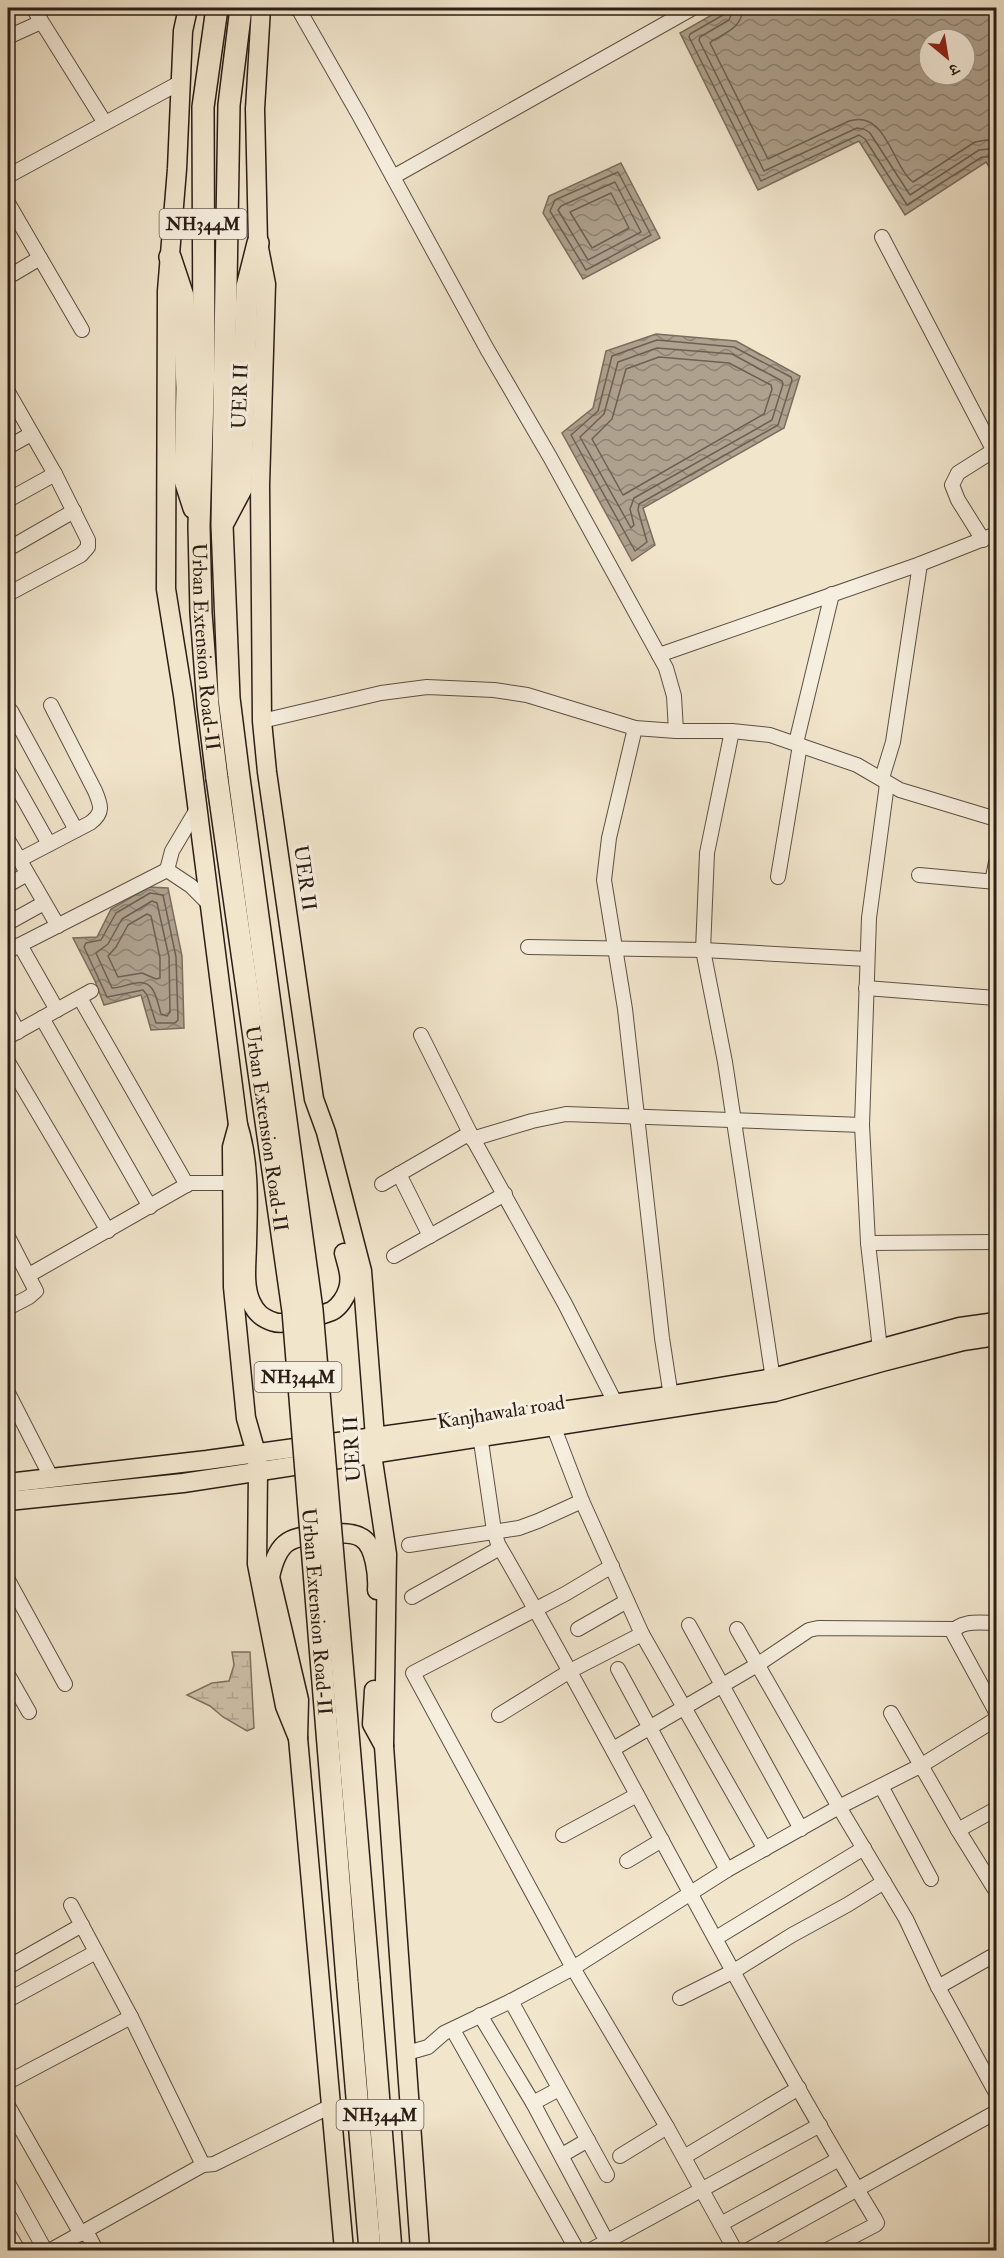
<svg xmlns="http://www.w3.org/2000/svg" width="1004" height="2258" font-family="'IM FELL Double Pica','Noto Serif Devanagari',serif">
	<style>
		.wetland { fill: url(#wetland-marsh); stroke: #7e7062; stroke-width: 1.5 }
		.water { fill: url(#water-waves); stroke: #7a6d5e; stroke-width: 1.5; fill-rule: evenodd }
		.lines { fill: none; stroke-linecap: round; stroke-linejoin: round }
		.shore { stroke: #6d6052; stroke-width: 1.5 }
		.minor-casing { stroke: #5d5044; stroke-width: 16 }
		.major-casing { stroke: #2c1e16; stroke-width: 21 }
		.highway-casing { stroke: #2c1e16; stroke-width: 24 }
		.minor { stroke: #f6eede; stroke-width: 14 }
		.major { stroke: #f1e5cc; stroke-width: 18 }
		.highway { stroke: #f1e5cc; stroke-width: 21 }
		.highway-bridge-casing { stroke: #2c1e16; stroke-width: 24; stroke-linecap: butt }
		.highway-bridge { stroke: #f1e5cc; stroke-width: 21 }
		.labels { text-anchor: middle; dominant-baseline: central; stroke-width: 6; stroke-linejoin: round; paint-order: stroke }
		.shield { fill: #f6eede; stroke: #695c52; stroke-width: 1.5 }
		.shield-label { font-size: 18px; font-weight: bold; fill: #2c1e16 }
		.street-label { font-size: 20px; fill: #2c1e16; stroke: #f6eede }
	</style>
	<defs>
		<pattern id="wetland-marsh" width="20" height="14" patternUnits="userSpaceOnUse" patternTransform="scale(1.5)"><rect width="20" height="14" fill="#d0c3ad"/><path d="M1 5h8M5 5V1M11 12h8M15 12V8" fill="none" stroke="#b3a794"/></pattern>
		<pattern id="water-waves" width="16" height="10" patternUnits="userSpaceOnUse" patternTransform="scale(1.5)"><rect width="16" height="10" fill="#aea18e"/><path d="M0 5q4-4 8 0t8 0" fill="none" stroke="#8e8373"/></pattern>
	</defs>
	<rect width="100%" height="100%" fill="#f1e5cc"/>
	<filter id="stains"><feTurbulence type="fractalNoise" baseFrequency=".00333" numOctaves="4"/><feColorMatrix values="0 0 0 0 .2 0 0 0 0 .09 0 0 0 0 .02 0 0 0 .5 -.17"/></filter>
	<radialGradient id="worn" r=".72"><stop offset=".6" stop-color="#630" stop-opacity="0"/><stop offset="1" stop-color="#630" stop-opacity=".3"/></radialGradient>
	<path class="wetland" d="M 232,1652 L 250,1652 L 254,1728 L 247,1731 L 223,1717 L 210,1706 L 187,1695 L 212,1683 L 229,1681 L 234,1665 Z"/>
	<g class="water">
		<path d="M 724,8 L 996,8 L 996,177 L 986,162 L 905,215 L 859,141 L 758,190 L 680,33 ZM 929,39 L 965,39 L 965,75 L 929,75 Z"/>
		<path d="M 621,163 L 660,238 L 583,279 L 543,213 L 549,196 Z"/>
		<path d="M 656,334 L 736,341 L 800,376 L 784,428 L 643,508 L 655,545 L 632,561 L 562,433 L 593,408 L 606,351 Z"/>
		<path d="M 149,887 L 168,888 L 182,956 L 184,1028 L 151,1030 L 141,995 L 104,1005 L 95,981 L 73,938 L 97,937 L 111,909 Z"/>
	</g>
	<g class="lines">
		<g class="shore">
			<path d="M 726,8 L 723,15 L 690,34 L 689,37 L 761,181 L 859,135 L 865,139 L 907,205 L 982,157 L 990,157 L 996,167"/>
			<path d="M 734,8 L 729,20 L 700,37 L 699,40 L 764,171 L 857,128 L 864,129 L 870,133 L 910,195 L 979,150 L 989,149 L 996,153"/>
			<path d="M 743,8 C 742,27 727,32 712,41 L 710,43 L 768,159 L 849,121 C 886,109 892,166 913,182 L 975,142 L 986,140 L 996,142"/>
			<path d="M 618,172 L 651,235 L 586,270 L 550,211 L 555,200 Z"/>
			<path d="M 615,182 L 641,232 L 588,260 L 558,210 L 561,206 Z"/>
			<path d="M 611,193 L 629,228 L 592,248 L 570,212 Z"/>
			<path d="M 657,340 L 734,347 L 791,377 L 792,380 L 778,425 L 639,504 L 638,510 L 647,542 L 635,551 L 571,435 L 598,411 L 612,356 Z"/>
			<path d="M 657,348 L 732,354 L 782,381 L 783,384 L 772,420 L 634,498 L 630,509 L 634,525 L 631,528 L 580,437 L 604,414 L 618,362 Z"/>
			<path d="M 659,357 L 729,363 L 771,385 L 772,389 L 764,414 L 623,495 L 592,439 L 612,419 L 626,369 Z"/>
			<path d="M 150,893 L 163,895 L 176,957 L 178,1020 L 175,1023 L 156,1023 L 147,995 L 143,990 L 107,997 L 84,947 L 86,943 L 101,940 L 116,913 Z"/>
			<path d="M 152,901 L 157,903 L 169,957 L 170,1012 L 167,1016 L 161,1014 C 157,1001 155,979 136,983 C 128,984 120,988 112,988 L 96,953 L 108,944 L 122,919 Z"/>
			<path d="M 147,914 L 151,916 L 160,958 L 160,978 L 156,979 L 142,973 L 118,977 L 108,956 L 116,947 L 128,925 Z"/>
		</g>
		<g class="minor-casing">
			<g id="minor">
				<path d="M 33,8 L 105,123"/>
				<path d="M 295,8 L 299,10 L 359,115 L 487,349 L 550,457 L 666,668 L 674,696 L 676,731"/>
				<path d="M 8,37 L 41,22"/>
				<path d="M 8,176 L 181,82"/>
				<path d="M 393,177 L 693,8"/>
				<path d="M 8,203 L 82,330"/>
				<path d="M 882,237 L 996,455"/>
				<path d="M 8,277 L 40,258"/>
				<path d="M 8,392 L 55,474 L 88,540 L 88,547 L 81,555 L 8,594"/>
				<path d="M 8,447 L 31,434"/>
				<path d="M 8,500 L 55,474"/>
				<path d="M 983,540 L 958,500 L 952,485 L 958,473 L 996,449"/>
				<path d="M 8,549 L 74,511"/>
				<path d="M 659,655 L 920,564 L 996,534"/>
				<path d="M 11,711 L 76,830"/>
				<path d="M 262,721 L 381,693 L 427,687 L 494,690 L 527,695 L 635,728 L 676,731 L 732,731 L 770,735 L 857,765 L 900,790 L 996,819"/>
				<path d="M 635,728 L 609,838 L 604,880 L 625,1009 L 662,1338 L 672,1403"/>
				<path d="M 732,731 L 707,853 L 703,950 L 725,1062 L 774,1386"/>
				<path d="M 796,743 L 832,594"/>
				<path d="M 8,771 L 49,844"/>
				<path d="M 882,778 L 893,742 L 920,564"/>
				<path d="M 8,840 L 58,926"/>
				<path d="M 19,860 L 90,823 C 104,813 101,805 95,791 L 51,705"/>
				<path d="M 167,870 L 191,886 L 210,905"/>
				<path d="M 919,875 L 996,882"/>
				<path d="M 778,877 L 800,745"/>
				<path d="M 992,882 L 996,862"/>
				<path d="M 8,885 L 27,874"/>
				<path d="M 8,923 L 44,903"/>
				<path d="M 20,945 L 57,1010"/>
				<path d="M 528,947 L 703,950 L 867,959"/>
				<path d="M 8,951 L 167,870 L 172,851 L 197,809"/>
				<path d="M 866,988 L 996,998"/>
				<path d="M 80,998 L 187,1185"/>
				<path d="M 8,1013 L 18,1032"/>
				<path d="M 42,1018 L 150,1207"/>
				<path d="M 421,1035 L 472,1137 L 565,1304 L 620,1412"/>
				<path d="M 8,1037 L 91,991"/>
				<path d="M 8,1062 L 108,1231"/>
				<path d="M 472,1139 L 532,1121 L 566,1114 L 862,1125"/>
				<path d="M 399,1174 L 430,1236"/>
				<path d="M 382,1184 L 470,1133"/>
				<path d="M 8,1237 L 36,1291 L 29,1297 L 8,1308"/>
				<path d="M 868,1243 L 996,1242"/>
				<path d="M 394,1256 L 505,1194"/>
				<path d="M 29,1275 L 190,1183 L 232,1183"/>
				<path d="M 881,1358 L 868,1243 L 862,1125 L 869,918 L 887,784"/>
				<path d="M 8,1393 L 51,1477"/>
				<path d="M 551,1420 L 582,1501 L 642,1634 L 765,1849"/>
				<path d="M 479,1428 L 494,1531 L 498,1544 C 627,1767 741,1999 875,2219 L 877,2223 L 875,2225 L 827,2250"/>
				<path d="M 409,1545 L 519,1528 L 538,1521 L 582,1501"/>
				<path d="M 612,1566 L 565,1594 L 413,1673 L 573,1968 L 667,2127 L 735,2250"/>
				<path d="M 8,1580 L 65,1684"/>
				<path d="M 412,1597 L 500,1548"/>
				<path d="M 996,1623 C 983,1623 959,1619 953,1633 L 996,1712"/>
				<path d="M 689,1625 L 801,1829"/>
				<path d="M 578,1629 L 627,1601"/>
				<path d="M 737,1629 L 839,1807 L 906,1919 L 938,1987 L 996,2093"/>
				<path d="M 618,1669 L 727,1870"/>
				<path d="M 8,1675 L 29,1712"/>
				<path d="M 891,1713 L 958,1830 L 994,1888 L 996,1890"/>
				<path d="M 499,1715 L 570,1671 L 642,1634"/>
				<path d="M 613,1749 L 757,1665 L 809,1630 L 818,1628 L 953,1629"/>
				<path d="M 881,1786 L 931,1879"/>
				<path d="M 958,1830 L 996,1809"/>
				<path d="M 563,1835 L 637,1795"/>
				<path d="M 627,1861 L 662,1840"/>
				<path d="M 71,1905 L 131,2017 L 203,2165"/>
				<path d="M 716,1938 L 864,1848"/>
				<path d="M 8,1967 L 82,1925"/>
				<path d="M 938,1987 L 996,1954"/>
				<path d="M 680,1998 L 734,1971 L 792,1935 L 847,1905 L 884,1882"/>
				<path d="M 8,2000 L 96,1952"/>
				<path d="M 511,2001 L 607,2175"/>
				<path d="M 480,2015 L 533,2103 L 607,2242"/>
				<path d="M 453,2030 L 577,2250"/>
				<path d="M 407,2053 L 428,2047 L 444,2033 L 511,2001 L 573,1968 L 727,1870 L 839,1807 L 922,1765 L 996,1719"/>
				<path d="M 8,2082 L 131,2017"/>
				<path d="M 533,2103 L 559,2089"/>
				<path d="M 8,2106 L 81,2234"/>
				<path d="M 562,2155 L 588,2140"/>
				<path d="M 620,2156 L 667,2127"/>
				<path d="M 684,2157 L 799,2088"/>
				<path d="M 8,2183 L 45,2250"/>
				<path d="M 721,2224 L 839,2159"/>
				<path d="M 86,2231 L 96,2250"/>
				<path d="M 8,2233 L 18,2250"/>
				<path d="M 51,2250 L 203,2165 L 214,2164 L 331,2106"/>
				<path d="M 591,2250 L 820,2125"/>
				<path d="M 748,2250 L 996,2112"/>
			</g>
		</g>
		<g class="major-casing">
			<g id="major">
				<path d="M 188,8 L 183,31 L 177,169 L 167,291 L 166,589 L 183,695 L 238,1125 L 232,1147 L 233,1287 L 246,1418 L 256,1453 L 258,1471 L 257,1564 L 285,1706 L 298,1738"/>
				<path d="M 261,8 L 255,109 L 258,243 L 266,284 L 260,485 L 262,721 L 267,772 L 314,1099 L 326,1132 L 362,1271 L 375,1437 L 372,1454 L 387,1554 L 384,1746"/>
				<path d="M 238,1125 C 250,1163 248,1203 247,1243 C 247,1261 243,1285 251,1302 C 256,1313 262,1318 274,1322 C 284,1326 322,1315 332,1311 C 339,1307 346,1297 348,1289 C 352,1277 347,1265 344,1253"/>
				<path d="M 8,1483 L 207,1460 L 655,1398 L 773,1378 L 960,1327 L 996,1322"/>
				<path d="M 8,1501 L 183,1483 L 775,1392 L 882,1362 L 963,1341 L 996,1336"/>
				<path d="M 374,1690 L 372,1724 L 384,1746 L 420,2250"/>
				<path d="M 344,2250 L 298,1738 L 299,1700 L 270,1577 C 279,1536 292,1537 330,1534 C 340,1533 353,1532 362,1538 C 375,1546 378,1576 377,1590"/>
			</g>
		</g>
		<g class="highway-casing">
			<g id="highway">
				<path id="s1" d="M 217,8 L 203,107 L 204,365 L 199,526 L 201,613 L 208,705 L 217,778"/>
				<path d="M 170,257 L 183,296 L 187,388 L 185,480 L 194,508"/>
				<path d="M 224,521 L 241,489 L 247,287 L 258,243"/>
				<path d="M 239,778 L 229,698 L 222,525 L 229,105 L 241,8"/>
				<path d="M 347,1980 L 370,2250"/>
				<path d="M 369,1980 L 391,2250"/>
			</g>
		</g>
		<use href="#minor" class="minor"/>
		<use href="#major" class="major"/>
		<use href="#highway" class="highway"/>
		<g class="highway-bridge-casing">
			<g id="highway-bridge">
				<path id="s2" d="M 217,778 L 293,1311 L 347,1980"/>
				<path d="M 239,778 L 312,1310 L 369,1980"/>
			</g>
		</g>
		<use href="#highway-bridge" class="highway-bridge"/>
	</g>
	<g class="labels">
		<g class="shield">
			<rect x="159.5" y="209" width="87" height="30" rx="4.5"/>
			<rect x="254.5" y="1362" width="87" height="30" rx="4.5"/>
			<rect x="336.5" y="2100" width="87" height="30" rx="4.5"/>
		</g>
		<g class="shield-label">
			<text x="203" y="224">NH344M</text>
			<text x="298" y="1377">NH344M</text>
			<text x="380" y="2115">NH344M</text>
		</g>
		<g class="street-label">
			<text transform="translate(240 396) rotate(-88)">UER II</text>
			<text stroke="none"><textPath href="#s1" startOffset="640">Urban Extension Road-II</textPath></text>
			<text transform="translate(305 878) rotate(82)">UER II</text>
			<text stroke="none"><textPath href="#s2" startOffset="354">Urban Extension Road-II</textPath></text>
			<text transform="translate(501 1412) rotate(-9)">Kanjhawala road</text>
			<text transform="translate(352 1449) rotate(-93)">UER II</text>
			<text stroke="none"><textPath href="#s2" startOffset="840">Urban Extension Road-II</textPath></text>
		</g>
	</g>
	<rect width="1004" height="2258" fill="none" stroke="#f1e5cc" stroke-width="30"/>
	<rect x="9" y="9" width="986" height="2240" fill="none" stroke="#2c1e16" stroke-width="3"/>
	<rect x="15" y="15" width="974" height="2228" fill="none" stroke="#2c1e16" stroke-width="1.5"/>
	<g transform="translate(947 57) rotate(150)"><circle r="28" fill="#f6eede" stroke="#a59b8e" stroke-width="1.5"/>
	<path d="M0-4.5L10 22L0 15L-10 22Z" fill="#8f2418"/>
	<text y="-9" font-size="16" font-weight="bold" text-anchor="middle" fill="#2c1e16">उ</text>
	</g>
	<rect width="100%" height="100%" filter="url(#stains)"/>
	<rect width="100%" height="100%" fill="url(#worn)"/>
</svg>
